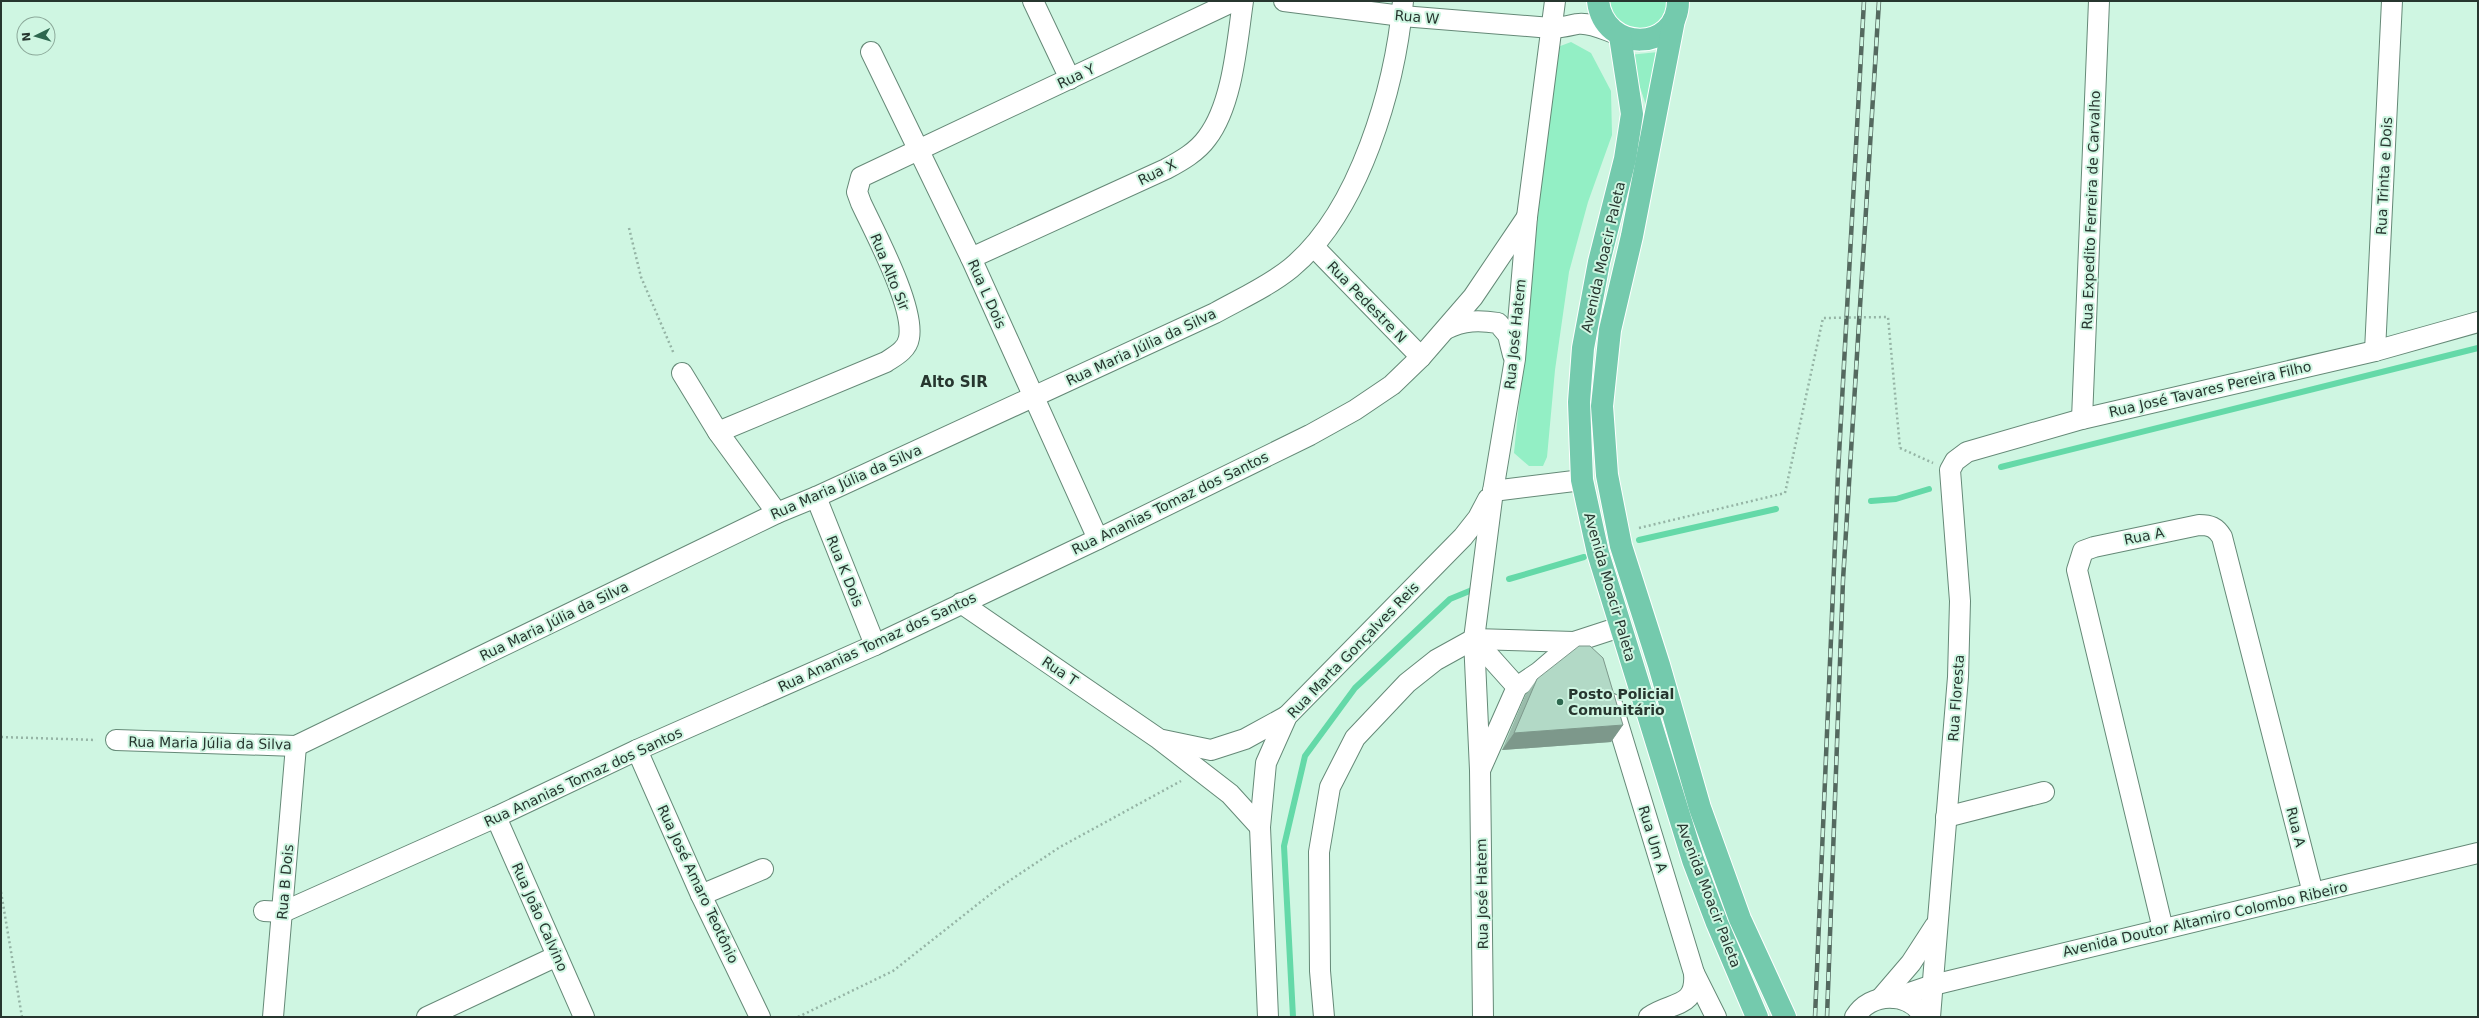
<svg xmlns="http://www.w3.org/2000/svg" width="2479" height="1018" font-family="'DejaVu Sans',sans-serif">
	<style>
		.green { fill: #93efc5 }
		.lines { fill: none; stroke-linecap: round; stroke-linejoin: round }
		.stream { stroke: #64d9a8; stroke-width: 6 }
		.minor-casing { stroke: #658977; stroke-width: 22 }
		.major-casing { stroke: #fff; stroke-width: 24 }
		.path { stroke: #95b4a5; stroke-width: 2.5; stroke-dasharray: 2 3; stroke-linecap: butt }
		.minor { stroke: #fff; stroke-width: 20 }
		.major { stroke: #74caad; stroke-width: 22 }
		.rail-casing { stroke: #54695f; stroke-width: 4.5 }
		.rail { stroke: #cff6e2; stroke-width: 3; stroke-dasharray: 9; stroke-linecap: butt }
		.path-bridge { stroke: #95b4a5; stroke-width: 2.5; stroke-dasharray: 2 3; stroke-linecap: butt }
		.wall { fill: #9ba }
		.shaded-wall { fill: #7d988b }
		.building { fill: #b2d9c6; stroke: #7d988b }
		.poi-dot { fill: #2e674f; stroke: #cff6e2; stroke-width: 1.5 }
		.labels { text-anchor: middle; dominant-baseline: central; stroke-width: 4; stroke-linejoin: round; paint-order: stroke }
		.street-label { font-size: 14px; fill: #27362f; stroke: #cff6e2 }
		.poi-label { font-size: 14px; font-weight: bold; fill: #27362f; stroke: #cff6e2; text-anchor: start }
		.neighbourhood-label { font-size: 15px; font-weight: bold; fill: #27362f; stroke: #cff6e2 }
	</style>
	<rect width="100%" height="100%" fill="#cff6e2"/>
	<g class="green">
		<path d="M 1604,1 L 1672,1 L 1672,4 L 1654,30 L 1622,30 Z"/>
		<path d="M 1571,42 L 1591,53 L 1611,91 L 1612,135 L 1588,202 L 1569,272 L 1555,370 L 1547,457 L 1543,466 L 1529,466 L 1514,453 L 1555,48 Z"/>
		<path d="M 1658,52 L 1646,105 L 1629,55 Z"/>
	</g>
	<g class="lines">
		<g class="stream">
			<path d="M 2001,467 L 2478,348"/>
			<path d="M 1871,501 L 1896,499 L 1929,489"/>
			<path d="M 1639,540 L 1776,509"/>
			<path d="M 1509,579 L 1584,557"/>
			<path d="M 1293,1017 L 1284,846 L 1305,756 L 1355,688 L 1450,599 L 1472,590"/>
		</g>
		<g class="minor-casing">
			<g id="minor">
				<path d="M 1033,1 L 1070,79"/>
				<path d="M 1284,1 L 1402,16 L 1551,28 C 1560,28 1568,26 1577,24 C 1589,22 1603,29 1614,33"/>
				<path d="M 871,52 L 971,258 L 1098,539"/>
				<path d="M 1314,247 L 1421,357"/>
				<path d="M 971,258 L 1166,169 C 1181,161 1197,152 1207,138 C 1233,104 1237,42 1243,1"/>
				<path d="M 1446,329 C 1464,320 1479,320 1498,323 L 1508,335 L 1513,355"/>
				<path d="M 2375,351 L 2392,1"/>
				<path d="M 682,373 L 718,432 L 777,513"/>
				<path d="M 2082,419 L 2099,1"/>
				<path d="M 718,432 L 886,362 C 895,356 907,350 909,338 C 915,307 875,233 861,203 L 857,192 L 861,177 L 1234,1"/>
				<path d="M 1493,491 L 1582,480"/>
				<path d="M 816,497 L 875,645"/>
				<path d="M 961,603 L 1159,739 L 1230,794 L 1260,827"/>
				<path d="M 1474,639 L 1517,687"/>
				<path d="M 1612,704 L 1694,973 C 1697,1009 1671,1001 1649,1017"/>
				<path d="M 116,740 L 296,746 L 777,513 L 816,497 L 1215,313 C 1240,299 1269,286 1291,268 C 1360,211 1395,87 1403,1"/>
				<path d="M 1163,740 L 1211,750 L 1245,739 L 1287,716"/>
				<path d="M 637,750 L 701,895 L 760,1017"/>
				<path d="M 1481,768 L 1517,687 L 1539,672 L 1574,642"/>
				<path d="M 496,817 L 584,1017"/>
				<path d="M 1946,817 L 2044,792"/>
				<path d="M 701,895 L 763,869"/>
				<path d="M 264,911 L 283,912 L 496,817 L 637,750 L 875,645 L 1098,539 L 1310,435 L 1355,410 L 1392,385 L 1421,357 L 1473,297 L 1527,217"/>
				<path d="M 2163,929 L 2077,570 L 2083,551 L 2094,547 L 2199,525 C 2210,525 2216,527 2222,537 L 2313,893"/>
				<path d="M 1694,973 L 1716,1017"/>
				<path d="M 1881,998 L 1911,963 L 1935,926"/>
				<path d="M 1895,998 L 1933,985 L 2478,853"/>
				<path d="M 273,1017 L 296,746"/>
				<path d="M 427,1017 L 557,956"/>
				<path d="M 1268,1017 L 1260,827 L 1266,763 L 1287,716 L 1463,537 L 1478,518 L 1488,499"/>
				<path d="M 1324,1017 L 1320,971 L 1319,852 L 1330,787 L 1355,738 L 1407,683 L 1436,660 L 1474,639 L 1574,642 L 1620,627"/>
				<path d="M 1483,1017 L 1480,770 L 1474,639 L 1493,491 L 1515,359 L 1527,217 L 1555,1"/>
				<path d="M 1855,1017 C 1870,992 1909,991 1924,1017"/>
				<path d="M 1930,1017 L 1958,677 L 1960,601 L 1950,470 L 1955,461 L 1967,452 L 2082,419 L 2375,351 L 2478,322"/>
			</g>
		</g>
		<g class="major-casing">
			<g id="major">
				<path d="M 1598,1 C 1604,53 1678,52 1678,1"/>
				<path d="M 1674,20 L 1632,236 L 1610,330 L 1602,406 L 1607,475 L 1621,546 L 1659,665 L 1700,808 L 1740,919 L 1785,1017"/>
				<path d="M 1620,36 L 1632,114 L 1625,159 L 1599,262 L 1583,348 L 1579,402 L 1582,480 L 1598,553 L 1693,860 L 1717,923 L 1757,1017"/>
			</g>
		</g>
		<g class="path">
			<path d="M 629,228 L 641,277 L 674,354"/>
			<path d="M 1900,448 L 1933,463"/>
			<path d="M 1639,528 L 1785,493"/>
			<path d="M 1,737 L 96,740"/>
			<path d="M 1,892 L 22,1017"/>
			<path d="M 798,1017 L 893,971 L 997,889 L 1060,847 L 1181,781"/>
		</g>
		<use href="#minor" class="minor"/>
		<use href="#major" class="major"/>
		<g class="rail-casing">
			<g id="rail">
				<path d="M 1815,1017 L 1838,473 L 1864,1"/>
				<path d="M 1827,1017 L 1843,580 L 1879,1"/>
			</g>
		</g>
		<use href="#rail" class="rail"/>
		<path class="path-bridge" d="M 1785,493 L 1823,318 L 1888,317 L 1900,448"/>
	</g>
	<path class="wall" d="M 1537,679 L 1623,725 L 1611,742 L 1502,750 L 1525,696 Z"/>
	<path class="shaded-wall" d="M 1623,725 L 1611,742 L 1502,750 L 1514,733 Z"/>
	<path class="building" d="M 1579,646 L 1590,646 L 1603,658 L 1623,725 L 1514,733 L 1537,679 Z"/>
	<circle class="poi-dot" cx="1560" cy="702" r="4"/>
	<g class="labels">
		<g class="street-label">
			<text transform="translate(1417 17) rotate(5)">Rua W</text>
			<text transform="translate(1076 76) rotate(-25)">Rua Y</text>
			<text transform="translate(1157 172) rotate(-26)">Rua X</text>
			<text transform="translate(2384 176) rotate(-87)">Rua Trinta e Dois</text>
			<text transform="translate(2091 210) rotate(-88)">Rua Expedito Ferreira de Carvalho</text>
			<text transform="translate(1603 257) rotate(-77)">Avenida Moacir Paleta</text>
			<text transform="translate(890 272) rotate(68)">Rua Alto Sir</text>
			<text transform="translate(987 294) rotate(66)">Rua L Dois</text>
			<text transform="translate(1367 302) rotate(46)">Rua Pedestre N</text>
			<text transform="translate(1515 334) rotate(-84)">Rua José Hatem</text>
			<text transform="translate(1141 347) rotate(-25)">Rua Maria Júlia da Silva</text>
			<text transform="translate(2210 389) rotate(-13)">Rua José Tavares Pereira Filho</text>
			<text transform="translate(846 482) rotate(-24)">Rua Maria Júlia da Silva</text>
			<text transform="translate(1170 503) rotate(-26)">Rua Ananias Tomaz dos Santos</text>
			<text transform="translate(2144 536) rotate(-11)">Rua A</text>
			<text transform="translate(845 571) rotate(68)">Rua K Dois</text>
			<text transform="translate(1610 587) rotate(74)">Avenida Moacir Paleta</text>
			<text transform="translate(554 621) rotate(-26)">Rua Maria Júlia da Silva</text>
			<text transform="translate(877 642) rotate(-25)">Rua Ananias Tomaz dos Santos</text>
			<text transform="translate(1353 650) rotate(-46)">Rua Marta Gonçalves Reis</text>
			<text transform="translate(1060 671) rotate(34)">Rua T</text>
			<text transform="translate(1956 698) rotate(-86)">Rua Floresta</text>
			<text transform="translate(210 743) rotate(1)">Rua Maria Júlia da Silva</text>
			<text transform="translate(583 777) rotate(-25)">Rua Ananias Tomaz dos Santos</text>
			<text transform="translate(2296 827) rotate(76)">Rua A</text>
			<text transform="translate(1653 839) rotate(73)">Rua Um A</text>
			<text transform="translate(285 882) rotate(-85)">Rua B Dois</text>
			<text transform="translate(698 884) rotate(65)">Rua José Amaro Teotônio</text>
			<text transform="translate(1482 894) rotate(-91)">Rua José Hatem</text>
			<text transform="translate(1709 895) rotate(69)">Avenida Moacir Paleta</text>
			<text transform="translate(540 917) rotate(66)">Rua João Calvino</text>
			<text transform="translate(2205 919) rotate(-13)">Avenida Doutor Altamiro Colombo Ribeiro</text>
		</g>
		<g class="poi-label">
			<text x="1568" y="694">Posto Policial<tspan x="1568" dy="16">Comunitário</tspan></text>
		</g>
		<g class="neighbourhood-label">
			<text x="954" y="382">Alto SIR</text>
		</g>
	</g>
	<rect width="2479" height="1018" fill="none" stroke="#27362f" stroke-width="4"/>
	<g transform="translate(36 36) rotate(265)"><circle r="19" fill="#cff6e2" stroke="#8ca99a"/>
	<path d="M0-3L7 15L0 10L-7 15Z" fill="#2e674f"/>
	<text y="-6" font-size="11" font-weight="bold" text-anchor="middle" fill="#27362f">N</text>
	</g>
</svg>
